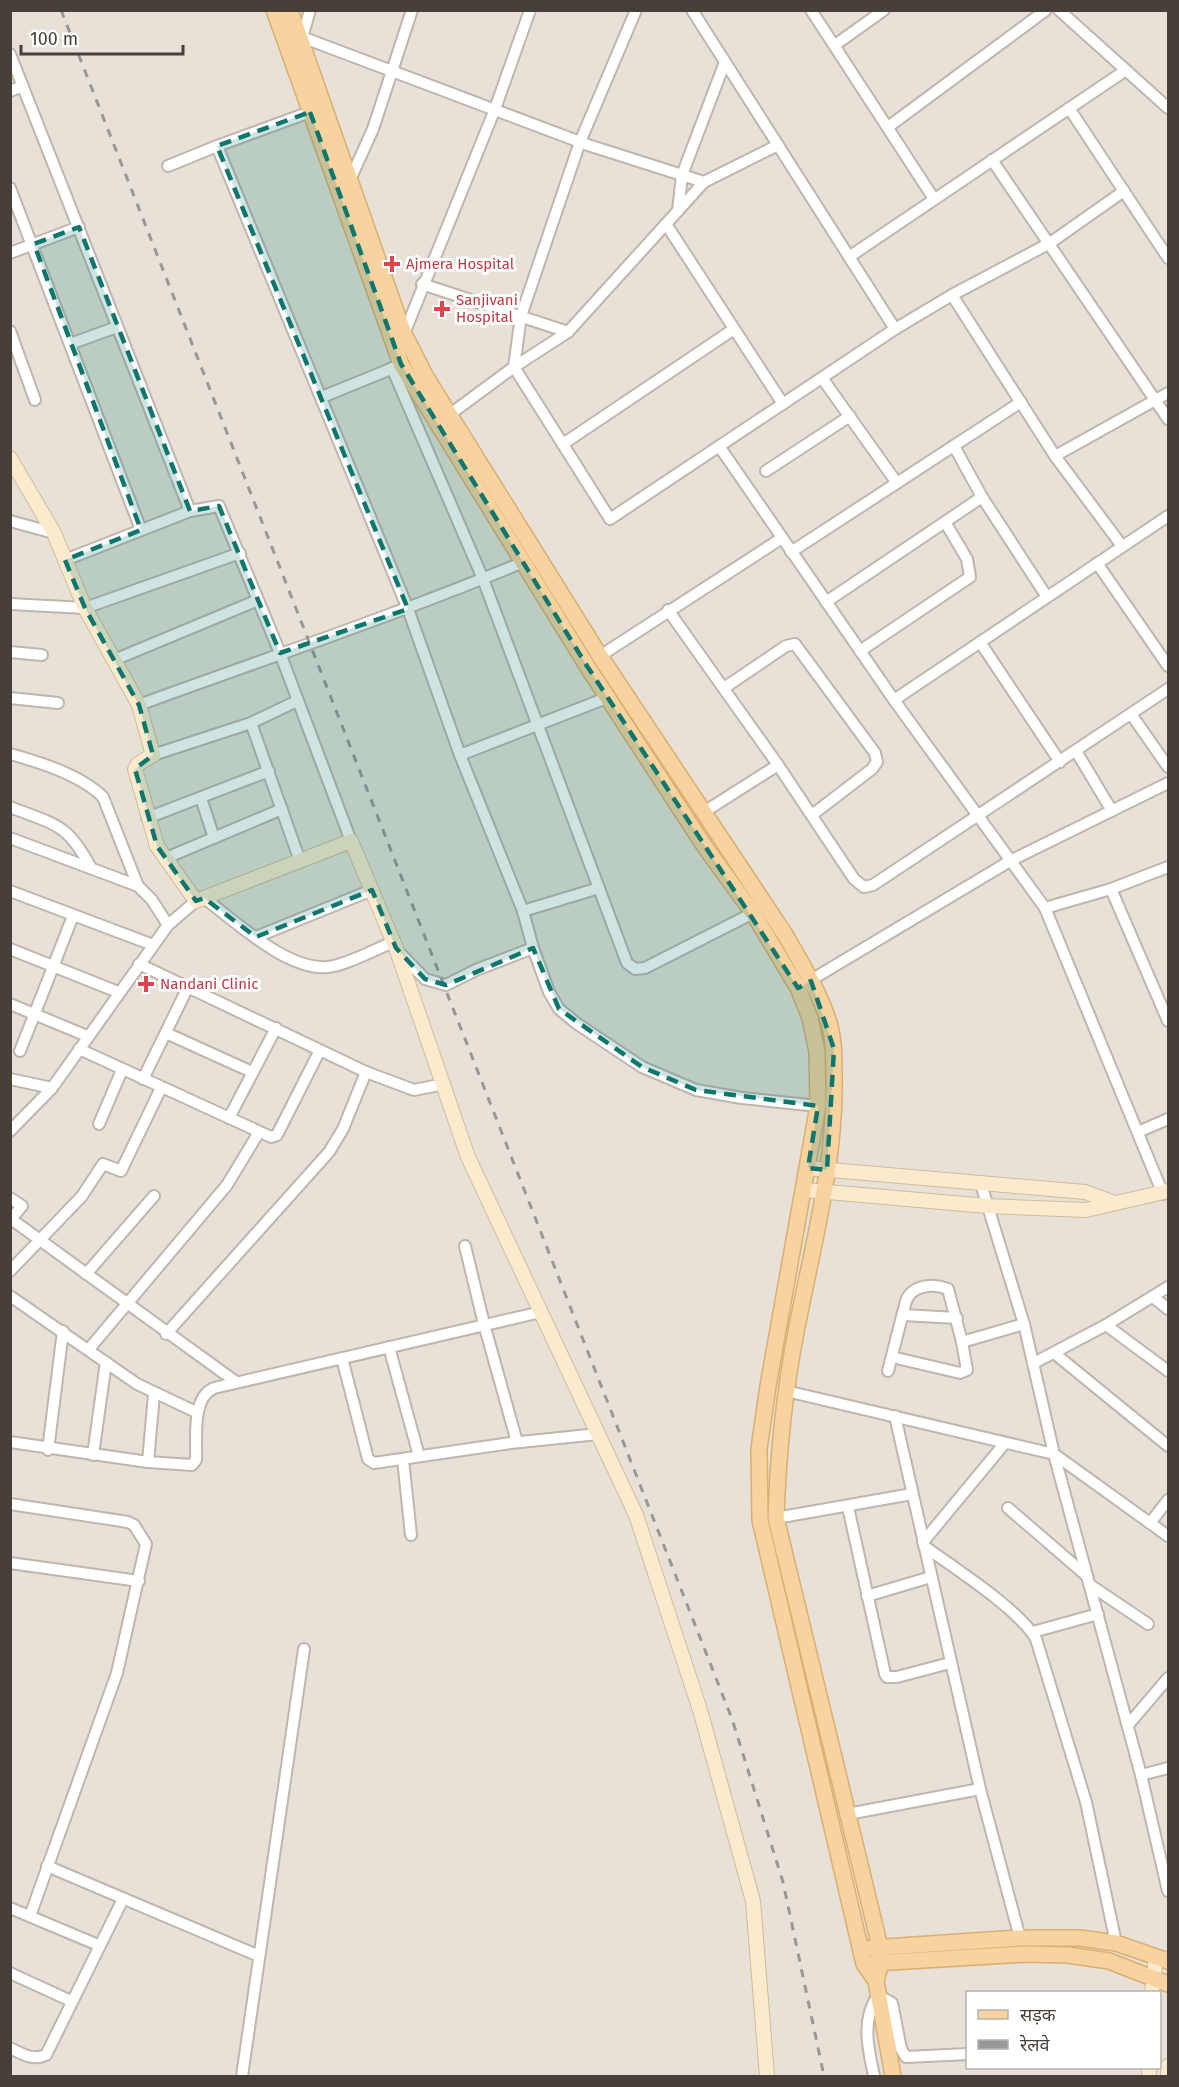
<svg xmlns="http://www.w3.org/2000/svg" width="1179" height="2087" font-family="'Fira Sans','Noto Sans Devanagari',sans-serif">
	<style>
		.residential { fill: #e7e1d8; fill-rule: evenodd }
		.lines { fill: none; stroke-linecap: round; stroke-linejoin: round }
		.street-casing { stroke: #bfb6ad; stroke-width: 14 }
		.secondary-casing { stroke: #d0bc9d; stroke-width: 16 }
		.primary-casing { stroke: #dbae71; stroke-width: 18 }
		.street { stroke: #fff; stroke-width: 10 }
		.secondary { stroke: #fbeacd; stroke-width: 14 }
		.primary { stroke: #f7d3a0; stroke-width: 15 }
		.rail { stroke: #989898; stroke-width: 3; stroke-dasharray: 8 8; stroke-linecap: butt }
		.marked { fill: #0f766e; fill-opacity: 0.2; stroke: #0f766e; stroke-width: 4.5; stroke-dasharray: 12 8; stroke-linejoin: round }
		.health-dot { fill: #e0444e; stroke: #fff; stroke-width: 2 }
		.labels { text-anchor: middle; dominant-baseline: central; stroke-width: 6; stroke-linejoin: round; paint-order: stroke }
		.health-label { font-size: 15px; fill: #be3a42; stroke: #fff; text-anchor: start }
	</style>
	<rect width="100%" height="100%" fill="#f4f0ea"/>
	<path class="residential" d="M 11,11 L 1168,11 L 1168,2076 L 11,2076 ZM 968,1992 L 1160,1992 L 1160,2068 L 968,2068 Z"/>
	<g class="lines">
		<g class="street-casing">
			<g id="street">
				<path d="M 811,10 L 934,199"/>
				<path d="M 1059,10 L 1168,108"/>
				<path d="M 299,36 L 588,145 L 704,182 L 568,332 L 514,367"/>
				<path d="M 302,38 L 310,10"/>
				<path d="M 835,45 L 884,10"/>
				<path d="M 10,54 L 190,511"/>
				<path d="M 10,91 L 23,86"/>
				<path d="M 1069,108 L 1168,258"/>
				<path d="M 310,112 L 217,146 L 408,609 L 460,755 L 523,911 L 533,948"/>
				<path d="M 888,127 L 1046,10"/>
				<path d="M 992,160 L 1168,419"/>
				<path d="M 168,166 L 217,146"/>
				<path d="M 349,182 L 373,129 L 412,10"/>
				<path d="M 704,182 L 778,145"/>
				<path d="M 10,188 L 141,530"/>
				<path d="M 678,211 L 682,175 L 725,62"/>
				<path d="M 666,224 L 783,404"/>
				<path d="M 10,253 L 79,227"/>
				<path d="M 849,257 L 1126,70"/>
				<path d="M 422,284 L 568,332"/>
				<path d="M 952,295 L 1055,456 L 1168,393"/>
				<path d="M 895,329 L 952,295 L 1050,243 L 1124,191"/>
				<path d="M 10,331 L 35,400"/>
				<path d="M 404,334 L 495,109 L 530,10"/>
				<path d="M 70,344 L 117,327"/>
				<path d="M 514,367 L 521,316 L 580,142 L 636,10"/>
				<path d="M 392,368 L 483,579 L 627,963 L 635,969 L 645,968 L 753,913"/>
				<path d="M 822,378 L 897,483"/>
				<path d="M 322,397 L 398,366"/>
				<path d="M 449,415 L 514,367 L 610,519 L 895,329 L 692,10"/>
				<path d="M 563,444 L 734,329"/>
				<path d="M 719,446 L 894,700 L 1168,516"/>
				<path d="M 954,446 L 982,497 L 1047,597"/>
				<path d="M 1055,456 L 1122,546"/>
				<path d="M 766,471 L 850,416"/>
				<path d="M 10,521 L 54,533"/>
				<path d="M 791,552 L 1021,402"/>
				<path d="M 65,560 L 190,511 L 219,506 L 280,653 L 351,841"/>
				<path d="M 1097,563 L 1168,666"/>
				<path d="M 826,602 L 982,497"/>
				<path d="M 10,604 L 85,608 L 240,553"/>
				<path d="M 668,610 L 778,765 L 854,879 L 864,887 L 873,885 L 1168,689"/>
				<path d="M 980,642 L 1060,762"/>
				<path d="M 860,651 L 970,577 L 967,559 L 945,522"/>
				<path d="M 10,652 L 42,655"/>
				<path d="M 600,656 L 782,538"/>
				<path d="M 114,660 L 258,600"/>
				<path d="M 724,688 L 786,646 L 795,644 L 875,753 L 877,762 L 872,769 L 812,815"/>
				<path d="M 10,698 L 58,703"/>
				<path d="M 894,700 L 1045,908 L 1163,1194"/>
				<path d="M 139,705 C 267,658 396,615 521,563"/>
				<path d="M 1131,714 L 1168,767"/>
				<path d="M 251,723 L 300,861"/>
				<path d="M 1076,751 L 1112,811"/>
				<path d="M 10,754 C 40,762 81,775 103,797 L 138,886"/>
				<path d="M 153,755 L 251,723 L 297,701"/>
				<path d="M 460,755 L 609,697"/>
				<path d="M 201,798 L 214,838"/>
				<path d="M 10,807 C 56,825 67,823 91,868"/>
				<path d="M 704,812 L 778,765"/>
				<path d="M 147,818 L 269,771"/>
				<path d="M 10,838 L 138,886 L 152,900 L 168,925"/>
				<path d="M 166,858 L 282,809"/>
				<path d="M 1111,889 L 1168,1021"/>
				<path d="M 10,891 L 153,945"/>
				<path d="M 204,898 C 235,921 287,971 328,967 C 347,965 375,949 394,942"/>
				<path d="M 1045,908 L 1111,889 L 1168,867"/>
				<path d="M 523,911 L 599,888"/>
				<path d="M 256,937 L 372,890"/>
				<path d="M 10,949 L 118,992"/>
				<path d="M 398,951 L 425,979 L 446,985 L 476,970 L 533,948 L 549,992 L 559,1009 L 576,1023 L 642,1067 L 696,1090 L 742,1098 L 818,1106"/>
				<path d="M 139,964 L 366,1072 L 414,1090 L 444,1084"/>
				<path d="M 806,983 L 1010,861 L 1168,783"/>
				<path d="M 10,1004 L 87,1036"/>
				<path d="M 166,1033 L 252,1072"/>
				<path d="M 79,1049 L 271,1137 L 277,1135 L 320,1050"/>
				<path d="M 20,1051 L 73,916"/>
				<path d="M 10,1079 L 52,1088"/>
				<path d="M 143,1079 L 188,987"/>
				<path d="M 229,1118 L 276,1028"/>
				<path d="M 99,1124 L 122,1070"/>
				<path d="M 10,1131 L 52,1088 L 168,925 L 196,901"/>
				<path d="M 1138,1132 L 1168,1119"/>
				<path d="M 981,1184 L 1024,1324 L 1054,1454 L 1141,1775 L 1168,1891"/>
				<path d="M 10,1198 L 22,1206 L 11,1219 L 236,1382"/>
				<path d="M 465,1246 L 484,1324 L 517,1442"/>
				<path d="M 10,1271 L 82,1196 L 103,1164 L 121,1171 L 161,1088"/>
				<path d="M 86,1274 L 154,1196"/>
				<path d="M 10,1296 L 137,1384 L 198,1413"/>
				<path d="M 1153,1297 L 1168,1309"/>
				<path d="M 903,1315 L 957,1318"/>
				<path d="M 1106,1325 L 1168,1371"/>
				<path d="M 166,1334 L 329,1152 L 343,1129 L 366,1072"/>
				<path d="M 962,1342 L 1024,1324"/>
				<path d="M 389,1347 L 419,1456"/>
				<path d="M 89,1349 L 227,1185 L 259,1132"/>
				<path d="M 1054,1353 L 1168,1446"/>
				<path d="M 342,1358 L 368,1459 L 374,1463 L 511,1443 L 598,1434"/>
				<path d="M 1034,1363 L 1106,1325 L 1168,1287"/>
				<path d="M 888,1371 L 906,1301 C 912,1285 933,1283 948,1289 L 962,1342 L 967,1370 L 960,1373 L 892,1357"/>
				<path d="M 786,1391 L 1054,1454 L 1168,1536"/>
				<path d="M 895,1416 L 980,1789 L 1020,1938"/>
				<path d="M 10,1442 L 148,1462 L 192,1465 L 196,1460 C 197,1438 191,1398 214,1388 L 541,1312"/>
				<path d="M 48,1450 L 63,1331"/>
				<path d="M 93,1455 L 106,1362"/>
				<path d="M 403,1459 L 411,1535"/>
				<path d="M 148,1462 L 154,1394"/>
				<path d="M 10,1504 L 128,1522 L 134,1525 L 146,1544 L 117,1673 L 30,1916"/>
				<path d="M 848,1507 L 885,1674 L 887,1677 L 897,1677 L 950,1663"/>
				<path d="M 1008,1508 L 1087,1576"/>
				<path d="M 776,1518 L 912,1494"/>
				<path d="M 1150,1523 L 1168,1500"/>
				<path d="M 923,1542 L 1005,1443"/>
				<path d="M 924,1546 C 954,1568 1019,1609 1036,1639 L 1086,1802 L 1116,1943"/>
				<path d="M 10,1563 L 139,1581"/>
				<path d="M 1090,1585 L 1148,1624"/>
				<path d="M 867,1596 L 931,1577"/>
				<path d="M 1033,1632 L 1098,1614"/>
				<path d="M 1128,1725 L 1168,1678"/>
				<path d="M 1141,1775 L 1168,1768"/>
				<path d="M 848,1814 L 980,1789"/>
				<path d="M 47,1866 L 259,1956"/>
				<path d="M 10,1908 L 98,1945"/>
				<path d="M 10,1973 L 71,2001"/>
				<path d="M 10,2048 C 23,2054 32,2061 46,2055 L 123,1899"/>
				<path d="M 242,2076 L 304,1649"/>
				<path d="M 874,2076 C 868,2048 861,2020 878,1995 L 892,2003 L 901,2049 L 906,2057 L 968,2054"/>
			</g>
		</g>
		<g class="secondary-casing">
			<g id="secondary">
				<path d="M 10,458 L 54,533 L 85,608 L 139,705 L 153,755 L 138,764 L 135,769 L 157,846 L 196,901 L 351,841 L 396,948 L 468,1157 L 636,1515 L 700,1710 L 753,1901 L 767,2076"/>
				<path d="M 808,1168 L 1085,1192 L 1115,1203"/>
				<path d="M 805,1190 L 987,1206 L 1086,1210 L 1168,1191"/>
				<path d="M 1152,1992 L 1156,1957"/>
				<path d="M 1149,2076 L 1149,2068"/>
				<path d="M 1168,2076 L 1168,2066"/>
			</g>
		</g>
		<g class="primary-casing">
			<g id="primary">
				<path d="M 274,10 L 401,364 L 587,666 L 705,847 L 753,913 L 798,988 L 810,1018 L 817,1052 L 818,1106 L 768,1386 L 759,1449 L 760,1520 L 864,1964 L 876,1981"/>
				<path d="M 290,10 L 404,334 L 426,377 L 600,656 L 786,936 C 802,965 821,994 830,1026 C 834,1042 834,1059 834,1076 C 836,1162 812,1248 796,1332 C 784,1394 778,1455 776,1518 L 880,1947 L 881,1962 L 876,1981 L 893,2076"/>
				<path d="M 870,1948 L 1020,1938 L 1080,1938 L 1116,1943 L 1168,1961"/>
				<path d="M 874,1963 L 1024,1954 L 1068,1955 L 1109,1961 L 1168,1984"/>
			</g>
		</g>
		<use href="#street" class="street"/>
		<use href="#secondary" class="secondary"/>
		<use href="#primary" class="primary"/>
		<path class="rail" d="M 61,10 L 732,1719 L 783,1882 L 824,2076"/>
	</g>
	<path class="marked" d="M 310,112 L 401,364 L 587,666 L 798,988 L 811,981 L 834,1049 L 827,1170 L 808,1168 L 818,1106 L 696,1090 L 642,1067 L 559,1009 L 533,948 L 446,985 L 425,979 L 396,948 L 372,890 L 256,937 L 204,898 L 196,901 L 157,846 L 135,769 L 153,755 L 139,705 L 85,608 L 65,560 L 141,530 L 34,244 L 79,227 L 190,511 L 219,506 L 280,653 L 408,609 L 217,146 Z"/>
	<g class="health-dot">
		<path d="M389 255h6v6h6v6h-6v6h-6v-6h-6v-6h6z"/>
		<path d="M439 300h6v6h6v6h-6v6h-6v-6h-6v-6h6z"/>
		<path d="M143 975h6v6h6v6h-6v6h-6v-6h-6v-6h6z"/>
	</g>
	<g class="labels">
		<g class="health-label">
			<text x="406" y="264">Ajmera Hospital</text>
			<text x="456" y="300">Sanjivani<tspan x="456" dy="17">Hospital</tspan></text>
			<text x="160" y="984">Nandani Clinic</text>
		</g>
	</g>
	<rect width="1179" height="2087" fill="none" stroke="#474039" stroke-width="24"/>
	<rect x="966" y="1991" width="195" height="78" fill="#ffffff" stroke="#b5b3b0" stroke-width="1.5"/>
	<rect x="978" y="2010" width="30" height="9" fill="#f7d3a0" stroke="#b5b3b0" stroke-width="1.5"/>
	<text x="1020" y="2021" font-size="18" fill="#474039">सड़क</text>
	<rect x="978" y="2040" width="30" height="9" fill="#989898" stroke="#b5b3b0" stroke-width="1.5"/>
	<text x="1020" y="2051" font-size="18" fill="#474039">रेलवे</text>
	<path d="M21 45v9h162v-9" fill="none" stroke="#474039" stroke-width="3"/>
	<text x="30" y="45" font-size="18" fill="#474039" stroke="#ffffff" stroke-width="4.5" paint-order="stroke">100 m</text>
</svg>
